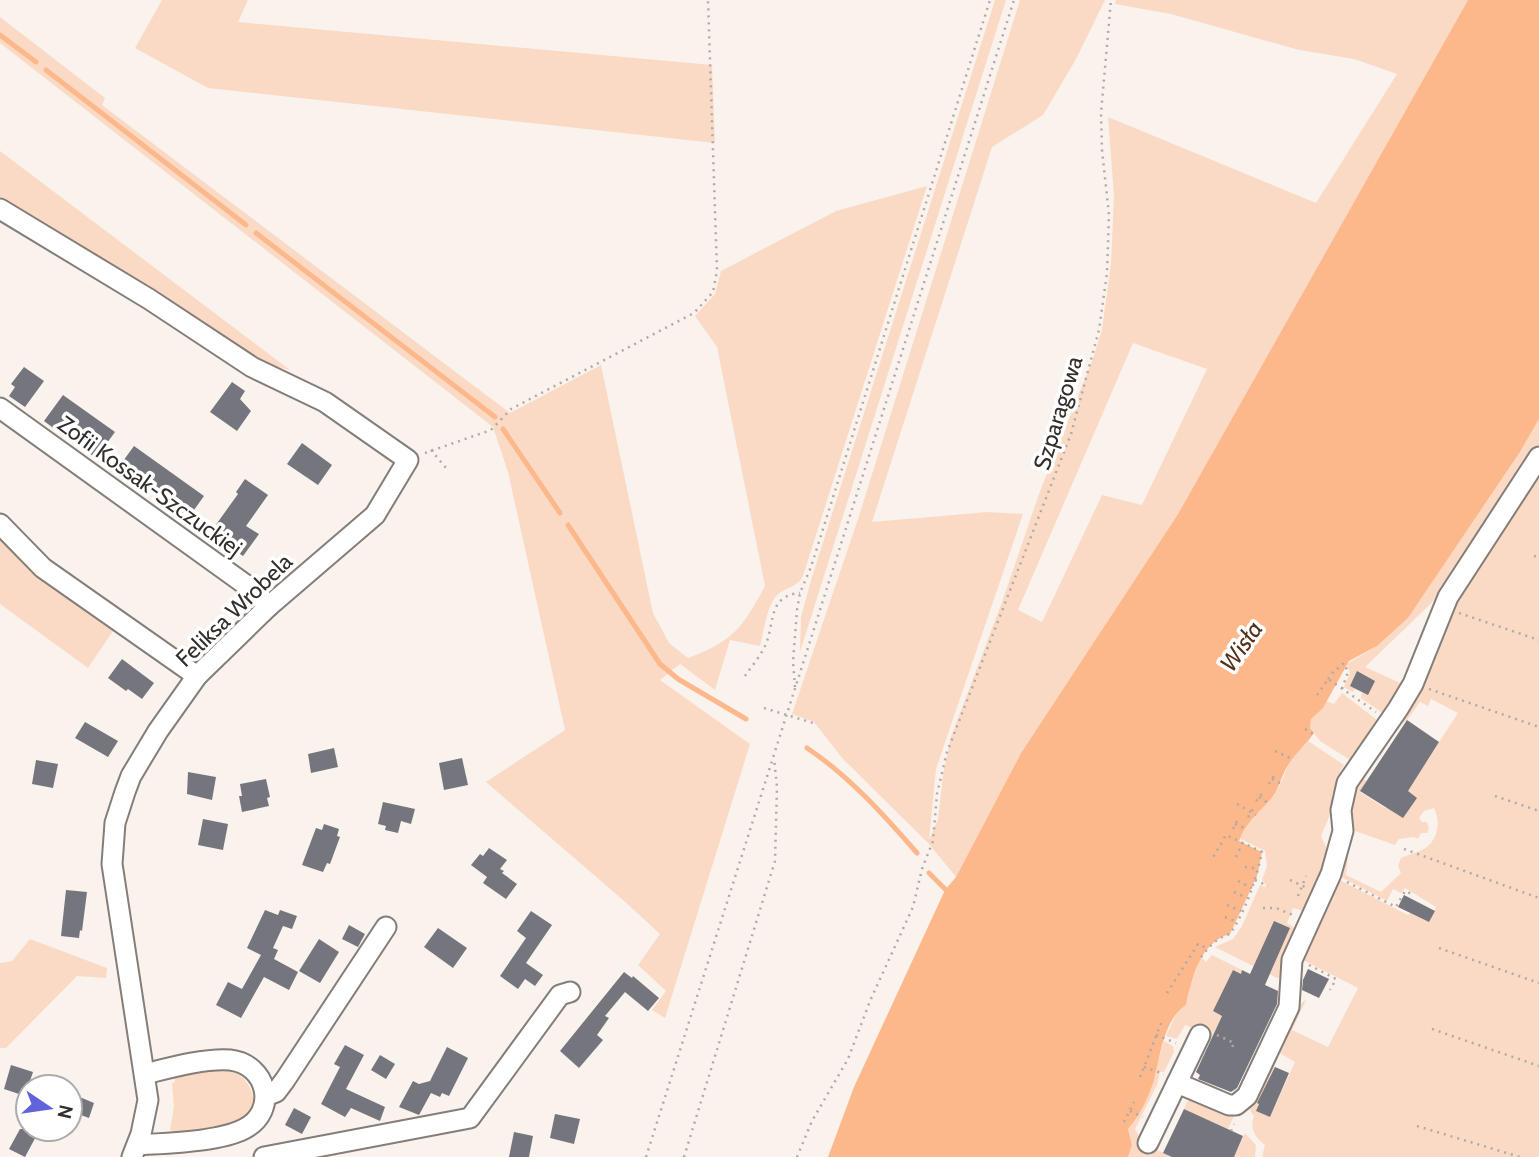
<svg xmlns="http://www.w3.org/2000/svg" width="1539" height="1157" font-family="Cabin,sans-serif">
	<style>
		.green { fill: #fbdac5; fill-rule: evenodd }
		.water { fill: #fcb88b }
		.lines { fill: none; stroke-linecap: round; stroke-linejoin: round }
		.stream { stroke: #fcb88b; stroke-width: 5 }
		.building { fill: #75767d }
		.minor-casing { stroke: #847d78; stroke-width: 23 }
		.path { stroke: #b0aaa6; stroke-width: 2.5; stroke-dasharray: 2 5; stroke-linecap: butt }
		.minor { stroke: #fff; stroke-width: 19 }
		.labels { text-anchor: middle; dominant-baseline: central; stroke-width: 7; stroke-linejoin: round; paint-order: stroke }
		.street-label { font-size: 23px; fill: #312e2c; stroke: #fff }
		.water-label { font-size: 24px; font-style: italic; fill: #54321a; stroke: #fff }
	</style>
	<rect width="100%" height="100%" fill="#faf2ed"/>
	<g class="green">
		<path d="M 162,0 L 248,0 L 238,22 L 712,65 L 715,143 L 208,88 L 135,48 Z"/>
		<path d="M 995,0 L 1006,0 L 800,652 L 801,617 L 812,577 Z"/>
		<path d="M 1020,0 L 1105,0 L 1076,59 L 1043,115 L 992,147 L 872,522 L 988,512 L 1023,514 L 936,769 L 929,840 L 938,819 L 943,775 L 951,737 L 1002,602 L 1039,494 L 1092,361 L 1102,330 L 1111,263 L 1114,196 L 1108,117 L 1316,203 L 1397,74 L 1354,59 L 1299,50 L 1171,14 L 1115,4 L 1116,0 L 1468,0 L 1178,514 L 1021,753 L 956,877 L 929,844 L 843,759 L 814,722 L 792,714 L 859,516 ZM 1133,343 L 1207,369 L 1142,505 L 1102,495 L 1042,622 L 1018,610 Z"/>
		<path d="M 0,17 L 105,98 L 102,105 L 510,413 L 601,365 L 653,613 L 669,643 L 688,658 C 733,642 743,627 765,586 L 717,347 L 695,316 L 715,294 L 721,271 L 836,211 L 927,186 L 803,576 C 797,588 785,587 776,596 C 766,609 764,631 760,646 L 730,640 L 715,690 L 680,664 L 660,680 L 750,744 L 665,1018 L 652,1010 L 666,991 L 638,965 L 660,934 L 623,900 L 486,782 L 565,730 L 508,472 L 493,427 L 0,43 Z"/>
		<path d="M 0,151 L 290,370 L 261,363 L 0,201 Z"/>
		<path d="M 1539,419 L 1539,450 L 1449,586 L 1365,667 L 1407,686 L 1384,714 L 1361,698 L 1362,692 L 1356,689 L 1352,692 L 1344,687 L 1350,673 L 1347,664 L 1377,646 L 1408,618 L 1520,452 Z"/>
		<path d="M 1539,469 L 1539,1157 L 1262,1157 L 1265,1145 C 1256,1138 1249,1129 1254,1116 C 1241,1102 1263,1079 1271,1065 L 1275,1067 L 1256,1111 L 1270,1117 L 1295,1062 L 1276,1051 L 1296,1007 L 1306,1000 L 1292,1030 L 1328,1047 L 1358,988 L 1297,957 L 1334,877 L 1408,915 L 1410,913 L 1429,922 L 1436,907 L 1405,888 L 1401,893 L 1393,889 L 1387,901 L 1335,874 L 1342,857 L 1348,856 L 1346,875 L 1381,892 L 1401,873 L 1398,866 L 1401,858 C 1409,854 1422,852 1428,846 C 1439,836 1440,820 1434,808 L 1424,811 L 1419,818 L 1422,822 L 1427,822 L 1429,828 L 1427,833 L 1421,833 L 1418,839 L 1414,837 L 1399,839 L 1395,845 L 1355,831 L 1346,819 L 1356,775 L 1367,781 L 1360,792 L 1385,808 L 1416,798 L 1400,785 L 1419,773 L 1458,713 L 1431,699 L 1428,706 L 1420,702 L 1407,720 L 1396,728 L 1447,615 Z"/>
		<path d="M 0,537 L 117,625 L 88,668 L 0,604 Z"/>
		<path d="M 1342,693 L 1382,724 L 1355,763 L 1320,741 L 1310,728 L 1311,719 L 1326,701 L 1334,704 Z"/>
		<path d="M 1308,741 L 1344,765 L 1340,771 L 1342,775 L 1337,790 L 1332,793 L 1332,810 L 1321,836 L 1332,860 L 1304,911 L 1293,908 L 1287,923 L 1296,929 L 1286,970 L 1280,978 L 1277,978 L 1215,947 L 1233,939 L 1242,926 L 1260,885 L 1265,887 L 1267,886 L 1262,880 L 1267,866 L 1265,851 L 1239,838 C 1249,818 1268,805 1279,786 C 1286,775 1287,762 1297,752 C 1301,747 1305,747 1308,741 Z"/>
		<path d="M 30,939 L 107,968 L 106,978 L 77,976 L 6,1048 L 0,1048 L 0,963 L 12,961 Z"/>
		<path d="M 1212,955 L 1242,970 L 1241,974 L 1233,970 L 1213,1011 L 1222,1016 L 1212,1036 L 1185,1025 L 1177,1039 L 1166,1036 L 1178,1010 L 1186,1005 L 1191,983 L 1201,957 L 1206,962 Z"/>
		<path d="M 1164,1041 L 1173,1046 L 1174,1052 L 1164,1072 L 1160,1072 L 1157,1085 L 1135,1129 L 1143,1143 L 1172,1157 L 1128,1157 L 1132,1145 L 1128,1129 C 1150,1105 1154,1071 1164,1041 Z"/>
		<path d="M 224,1068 C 243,1071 256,1091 254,1109 L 238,1124 L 173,1134 L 173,1131 L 170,1130 L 174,1107 L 172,1083 L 175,1082 L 174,1076 Z"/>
		<path d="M 1191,1094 L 1235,1114 L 1228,1129 L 1184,1109 Z"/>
		<path d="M 1245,1133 L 1256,1145 L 1255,1157 L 1234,1157 Z"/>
	</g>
	<path class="water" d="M 1468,0 L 1539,0 L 1539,419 L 1520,452 L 1408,618 L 1377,646 L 1349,661 L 1323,708 L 1311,719 L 1310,728 L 1314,733 C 1305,746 1295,753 1287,767 C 1280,779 1279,790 1269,801 C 1258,813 1244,825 1239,841 L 1262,852 L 1257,876 L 1230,934 C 1200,942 1192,978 1186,1005 C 1164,1019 1160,1056 1154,1080 C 1149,1096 1140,1116 1128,1129 L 1132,1145 L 1128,1157 L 828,1157 L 854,1087 L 945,890 L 956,877 L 1021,753 L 1178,514 Z"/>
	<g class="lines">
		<g class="stream">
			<path d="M 0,35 L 36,62"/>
			<path d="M 46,70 L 246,225"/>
			<path d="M 256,233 L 495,417"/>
			<path d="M 503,429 L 560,513"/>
			<path d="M 568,525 L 660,664 L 678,679 L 746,719"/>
			<path d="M 807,748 C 849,776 884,815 917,853"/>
			<path d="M 929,873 L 949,893"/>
		</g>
	</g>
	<g class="building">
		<path d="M 24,367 L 44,381 L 25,407 L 9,396 L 15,387 L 11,384 Z"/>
		<path d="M 232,382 L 245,391 L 240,399 L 251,411 L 237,431 L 210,412 Z"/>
		<path d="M 63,395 L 115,432 L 96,458 L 80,447 L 86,438 L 66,424 L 60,433 L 44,421 Z"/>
		<path d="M 302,443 L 332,465 L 318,485 L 287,464 Z"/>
		<path d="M 134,446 L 204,496 L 189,517 L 156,494 L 158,490 L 137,475 L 131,484 L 115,472 Z"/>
		<path d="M 245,479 L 268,495 L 246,526 L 259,534 L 243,556 L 210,533 L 238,494 L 236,492 Z"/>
		<path d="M 122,659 L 154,683 L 142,699 L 128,689 L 126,691 L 108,678 Z"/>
		<path d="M 1357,671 L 1375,681 L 1368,695 L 1350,686 Z"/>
		<path d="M 1407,720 L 1439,742 L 1408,791 L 1417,798 L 1403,818 L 1360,791 Z"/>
		<path d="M 85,722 L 118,741 L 108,757 L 75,738 Z"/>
		<path d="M 334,748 L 338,767 L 311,773 L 308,754 Z"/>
		<path d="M 462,758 L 468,785 L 444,790 L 439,763 Z"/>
		<path d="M 36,760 L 58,764 L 53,788 L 32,784 Z"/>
		<path d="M 188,772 L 216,777 L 212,800 L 187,794 Z"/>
		<path d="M 266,779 L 270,797 L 267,798 L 269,806 L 242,812 L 239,796 L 242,796 L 240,784 Z"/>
		<path d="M 383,802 L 415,809 L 411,824 L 401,821 L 398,833 L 385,830 L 386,826 L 378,824 Z"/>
		<path d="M 203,819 L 228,824 L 223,850 L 198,845 Z"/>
		<path d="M 324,824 L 339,829 L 337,836 L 340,837 L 330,864 L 327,863 L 323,872 L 302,865 L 316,828 L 322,830 Z"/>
		<path d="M 489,848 L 507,860 L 500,869 L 504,871 L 502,873 L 517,884 L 506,899 L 483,883 L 487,877 L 471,865 L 480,854 L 483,856 Z"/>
		<path d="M 66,890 L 87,892 L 82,931 L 80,930 L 79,938 L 61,936 Z"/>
		<path d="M 1404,895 L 1435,911 L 1429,922 L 1398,907 Z"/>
		<path d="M 265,910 L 278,915 L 280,910 L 297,916 L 292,929 L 283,926 L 273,948 L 278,950 L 274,959 L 298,972 L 289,990 L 264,977 L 241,1018 L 216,1005 L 228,982 L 242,989 L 261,955 L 247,948 Z"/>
		<path d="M 531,911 L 552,925 L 526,963 L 543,975 L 535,986 L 525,979 L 518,989 L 500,976 L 526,938 L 517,931 Z"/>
		<path d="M 1274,921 L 1290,928 L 1265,985 L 1278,991 L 1277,1004 L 1237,1088 L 1231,1092 L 1198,1079 L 1200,1075 L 1196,1072 L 1222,1016 L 1213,1011 L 1233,970 L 1241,974 L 1242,970 L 1250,974 Z"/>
		<path d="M 349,925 L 365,934 L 358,947 L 342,939 Z"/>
		<path d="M 438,928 L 467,948 L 453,968 L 424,947 Z"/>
		<path d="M 319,939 L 339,952 L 320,983 L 299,971 Z"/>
		<path d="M 1308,969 L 1329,979 L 1319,998 L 1302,990 L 1303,980 Z"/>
		<path d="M 624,972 L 632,978 L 633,976 L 659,998 L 648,1011 L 625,992 L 605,1016 L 609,1018 L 597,1035 L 603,1040 L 579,1068 L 560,1051 Z"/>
		<path d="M 345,1045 L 364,1055 L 346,1089 L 385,1107 L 380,1121 L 351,1108 L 345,1117 L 321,1104 L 340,1067 L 334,1064 Z"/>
		<path d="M 447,1047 L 468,1058 L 449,1096 L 442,1093 L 440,1097 L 431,1093 L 419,1115 L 399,1107 L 413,1081 L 419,1084 L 430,1081 Z"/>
		<path d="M 380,1055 L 395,1064 L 386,1079 L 371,1070 Z"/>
		<path d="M 11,1065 L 33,1072 L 25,1096 L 4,1089 Z"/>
		<path d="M 1275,1067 L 1289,1073 L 1270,1117 L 1256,1111 L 1259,1104 L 1257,1103 Z"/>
		<path d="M 70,1093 L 94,1103 L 89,1118 L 70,1111 Z"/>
		<path d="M 294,1108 L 311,1117 L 302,1134 L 285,1125 Z"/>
		<path d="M 1184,1109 L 1243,1136 L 1234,1157 L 1172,1157 L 1163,1153 Z"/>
		<path d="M 555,1114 L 580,1119 L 574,1144 L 550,1138 Z"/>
		<path d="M 20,1129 L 40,1129 L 25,1157 L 9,1149 Z"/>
		<path d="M 514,1132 L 533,1136 L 529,1157 L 509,1157 Z"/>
	</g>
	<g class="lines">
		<g class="minor-casing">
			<g id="minor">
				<path d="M 0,209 L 149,299 L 252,367 L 325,402 L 408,460 L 375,515 L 269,606 L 197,676 L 158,731 L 131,776 L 125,792 L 115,823 L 112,864 L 148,1100 L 141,1134 L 132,1157"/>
				<path d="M 0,408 L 253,590 L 269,606"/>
				<path d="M 0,524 L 43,568 L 197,676"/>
				<path d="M 1177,1083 L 1229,1105 L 1236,1105 L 1247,1096 L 1289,1007 L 1292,960 L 1331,874 L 1343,831 L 1341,810 L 1347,783 L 1398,709 L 1413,684 L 1448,597 L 1539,457"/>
				<path d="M 266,1096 L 276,1092 L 285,1080 L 386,927"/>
				<path d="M 1148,1143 L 1200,1035"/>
				<path d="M 138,1145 C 166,1143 219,1142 244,1129 C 279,1111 267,1064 230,1060 C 205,1058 169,1068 145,1074"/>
				<path d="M 264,1157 L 470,1118 L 560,995 L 570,992"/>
			</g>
		</g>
		<g class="path">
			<path d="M 431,450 L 446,468"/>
			<path d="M 425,453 L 491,430 L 511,409 L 694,313 L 713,292 L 717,271 L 708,0"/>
			<path d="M 1534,556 L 1539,557"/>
			<path d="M 1459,613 L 1539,640"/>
			<path d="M 1337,669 L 1344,663 L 1348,672 L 1342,689"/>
			<path d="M 745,676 C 751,667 759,658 764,648 C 776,625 766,596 800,593"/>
			<path d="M 1328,679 L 1334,671"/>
			<path d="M 795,687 L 793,662 L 797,610 L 800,593 L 811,567 L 990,0"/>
			<path d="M 1429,689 L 1539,727"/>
			<path d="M 1317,695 L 1328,679 L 1376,712"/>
			<path d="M 764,708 L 813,723"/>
			<path d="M 1305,729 L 1316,736"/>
			<path d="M 1275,751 L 1292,759"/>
			<path d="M 1272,779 L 1282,784"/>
			<path d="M 1269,784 L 1275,774"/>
			<path d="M 1495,796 L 1539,811"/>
			<path d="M 1259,797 L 1268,803"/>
			<path d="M 1256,801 L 1263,792"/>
			<path d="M 1237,804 L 1256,815"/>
			<path d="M 1248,817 L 1254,807"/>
			<path d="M 1235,824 L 1244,828"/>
			<path d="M 1233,829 L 1238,819"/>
			<path d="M 1404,849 L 1539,898"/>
			<path d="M 1236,857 L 1243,842"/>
			<path d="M 1245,867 L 1259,869"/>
			<path d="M 1255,880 L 1268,886"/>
			<path d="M 1290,880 L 1305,887"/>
			<path d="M 1238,881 L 1252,888"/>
			<path d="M 1347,882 L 1396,907 L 1405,891 L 1414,895"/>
			<path d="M 1234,892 L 1247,898"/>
			<path d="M 1298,896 L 1306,876"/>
			<path d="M 1227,905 L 1241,911"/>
			<path d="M 1263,908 L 1276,908 L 1293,915"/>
			<path d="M 1225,917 L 1237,922"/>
			<path d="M 1439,948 L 1539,983"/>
			<path d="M 1201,957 C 1209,947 1216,938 1230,934 C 1246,910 1256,880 1262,852 L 1226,835 L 1211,861"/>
			<path d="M 1309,965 L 1336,979 L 1330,990"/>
			<path d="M 1167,993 L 1198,944 L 1208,949"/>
			<path d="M 1432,1029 L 1539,1066"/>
			<path d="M 1156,1035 L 1176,1043"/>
			<path d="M 1217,1035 L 1234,1043 L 1231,1050"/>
			<path d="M 1144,1067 L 1164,1074"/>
			<path d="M 1140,1077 L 1162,1021"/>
			<path d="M 1130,1111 L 1143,1117"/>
			<path d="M 1124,1122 L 1134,1102"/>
			<path d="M 1417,1126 L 1520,1157"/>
			<path d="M 1231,1131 L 1234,1124"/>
			<path d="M 646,1157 L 1014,0"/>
			<path d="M 684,1157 L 775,861 L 777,787 L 774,758"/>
			<path d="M 797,1157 L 812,1121 L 848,1059 L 870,1001 L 913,907 L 922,869 L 933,841 L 937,794 L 947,752 L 1071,434 L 1099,330 L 1107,273 L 1109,215 L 1102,150 L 1101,113 L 1111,0"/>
		</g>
		<use href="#minor" class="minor"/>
	</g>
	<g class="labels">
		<g class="street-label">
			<text transform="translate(1058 413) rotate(-73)">Szparagowa</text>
			<text transform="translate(150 486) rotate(36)">Zofii Kossak-Szczuckiej</text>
			<text transform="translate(234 610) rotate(-44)">Feliksa Wrobela</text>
		</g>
		<g class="water-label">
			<text transform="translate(1241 646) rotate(-55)">Wisła</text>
		</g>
	</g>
	<g transform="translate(49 1108) rotate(103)"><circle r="33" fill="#ffffff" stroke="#adabab" stroke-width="2"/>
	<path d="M0-5L12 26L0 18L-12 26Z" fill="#6163dc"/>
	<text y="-10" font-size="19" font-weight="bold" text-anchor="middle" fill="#312e2c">N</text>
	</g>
</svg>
